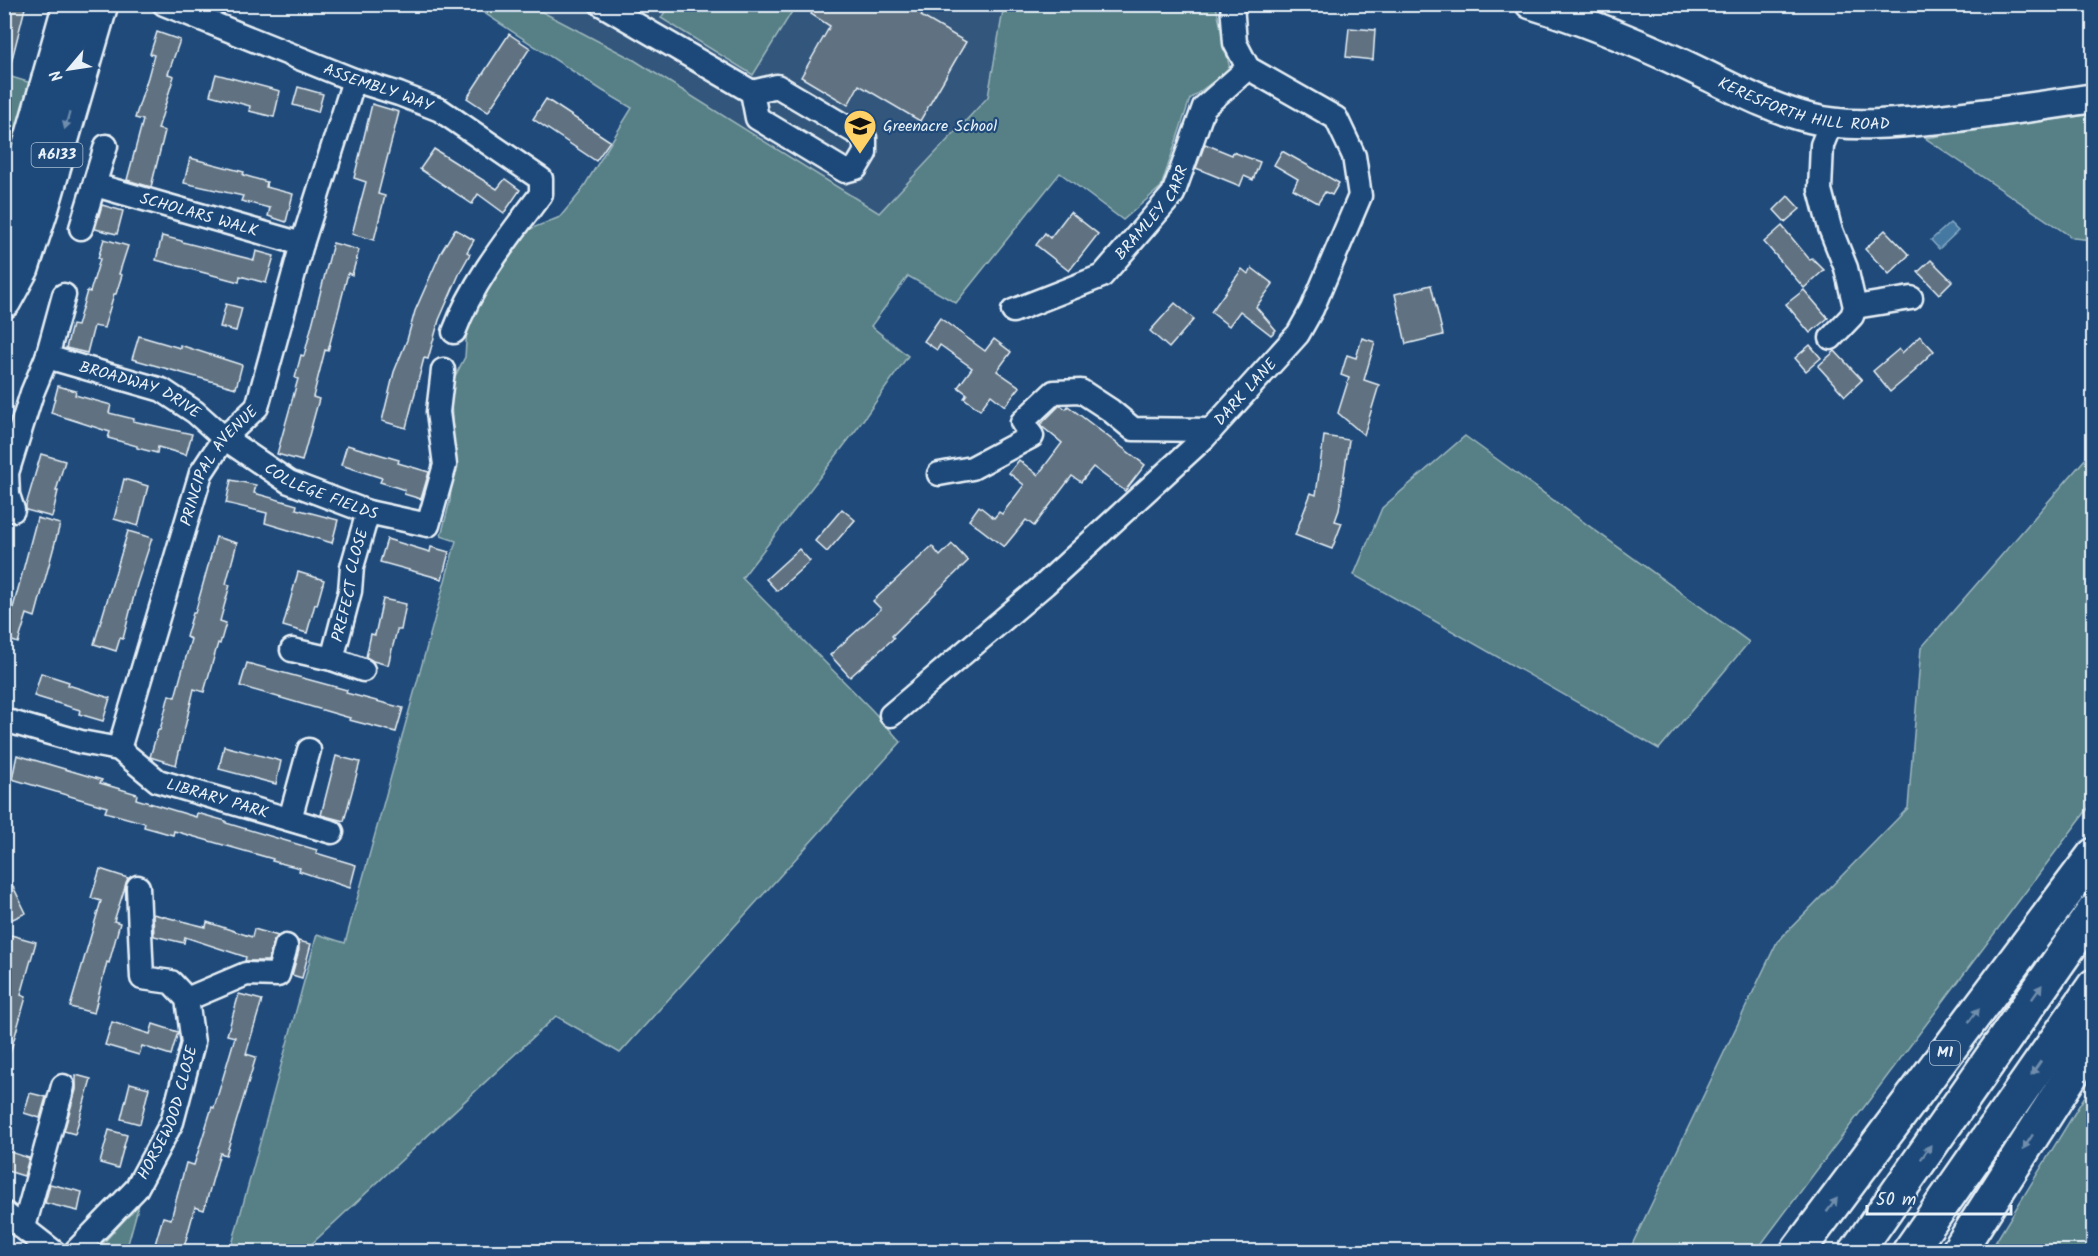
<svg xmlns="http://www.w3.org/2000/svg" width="2098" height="1256" font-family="Kalam,sans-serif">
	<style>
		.built { fill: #33567c }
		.green { fill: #568086; stroke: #9fb8bf; stroke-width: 1.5 }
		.water { fill: #4579a2; stroke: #86a9c4; stroke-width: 1.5 }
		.building { fill: #617281; stroke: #e8f1f8; stroke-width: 1.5 }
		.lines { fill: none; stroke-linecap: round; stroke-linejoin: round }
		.minor-casing { stroke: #e8f1f8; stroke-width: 27 }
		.major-casing { stroke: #e8f1f8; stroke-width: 33 }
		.highway-casing { stroke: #e8f1f8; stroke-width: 38 }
		.minor { stroke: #1f4a7a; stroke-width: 22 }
		.major { stroke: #1f4a7a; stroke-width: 28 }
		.highway { stroke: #1f4a7a; stroke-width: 33 }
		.oneway { fill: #6f8dac }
		.labels { text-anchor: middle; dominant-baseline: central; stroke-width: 4.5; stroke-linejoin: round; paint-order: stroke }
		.shield { fill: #1f4a7a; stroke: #acbfd2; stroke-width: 1.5 }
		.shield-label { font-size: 15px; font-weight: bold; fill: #e8f1f8 }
		.street-label { font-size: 16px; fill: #e8f1f8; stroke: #1f4a7a }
		.poi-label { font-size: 16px; fill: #e8f1f8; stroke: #1f4a7a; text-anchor: start }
	</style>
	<rect width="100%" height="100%" fill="#1f4a7a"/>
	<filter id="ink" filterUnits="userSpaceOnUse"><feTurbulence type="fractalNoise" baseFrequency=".0167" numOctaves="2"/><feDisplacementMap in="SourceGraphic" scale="12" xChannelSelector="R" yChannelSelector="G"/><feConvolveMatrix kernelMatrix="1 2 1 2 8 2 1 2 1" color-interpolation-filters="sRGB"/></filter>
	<g filter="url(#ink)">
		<path class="built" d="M 529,5 L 1004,5 L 988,97 L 879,213 L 634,60 Z"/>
		<g class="green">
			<path d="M 670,4 L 796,4 L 796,5 L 753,75 L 661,18 Z"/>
			<path d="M 1212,4 L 1216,6 L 1230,69 L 1190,99 L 1161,187 L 1123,220 L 1060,173 L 956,303 L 908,276 L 871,326 L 908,356 L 856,430 L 742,578 L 872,710 L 901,742 L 620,1053 L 556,1016 L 304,1251 L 230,1252 L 317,934 L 345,943 L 456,541 L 441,536 L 450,501 L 454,450 L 450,386 L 465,357 L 467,328 L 486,290 L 530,229 L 560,217 L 580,193 L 632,108 L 603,91 L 472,5 L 529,5 L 634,60 L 879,213 L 988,97 L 1004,5 Z"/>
			<path d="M 5,75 L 31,83 L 22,118 L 5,167 Z"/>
			<path d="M 2093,114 L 2093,240 L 2073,238 L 1925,138 Z"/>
			<path d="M 1465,436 L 1749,642 L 1659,749 L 1354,575 L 1382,508 Z"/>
			<path d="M 2093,450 L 2093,802 L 1756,1251 L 1629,1251 L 1777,942 L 1908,808 L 1921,648 Z"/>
			<path d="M 2093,1083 L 2093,1251 L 1990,1251 Z"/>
			<path d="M 139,1204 L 126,1251 L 96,1251 Z"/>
		</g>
		<path class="water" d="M 1950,223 L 1958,231 L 1939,249 L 1931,240 Z"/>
		<g class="building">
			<path d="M 4,4 L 26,4 L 10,67 L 4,67 Z"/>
			<path d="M 816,4 L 912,4 L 924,11 L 921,16 L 966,42 L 920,121 L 859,85 L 848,105 L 801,77 L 830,26 L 811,14 Z"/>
			<path d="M 1349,28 L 1375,30 L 1373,60 L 1346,57 Z"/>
			<path d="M 157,32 L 180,40 L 168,74 L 174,76 L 158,129 L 165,131 L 151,187 L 127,180 L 143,120 L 135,118 L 148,77 L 154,55 L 150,54 Z"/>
			<path d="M 509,34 L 530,48 L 488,112 L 467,98 Z"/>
			<path d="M 216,74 L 280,91 L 274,117 L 249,111 L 250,106 L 210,95 Z"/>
			<path d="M 298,87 L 323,94 L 318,112 L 293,105 Z"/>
			<path d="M 546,99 L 610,141 L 596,161 L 533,119 Z"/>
			<path d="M 372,104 L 399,112 L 378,194 L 385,196 L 374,240 L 352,234 L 366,182 L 354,178 Z"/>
			<path d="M 1205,144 L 1232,155 L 1233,152 L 1260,162 L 1253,180 L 1244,176 L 1240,186 L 1196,168 Z"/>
			<path d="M 434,149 L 497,189 L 505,179 L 520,190 L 504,213 L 478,194 L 472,204 L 420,169 Z"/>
			<path d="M 1282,151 L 1339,183 L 1332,195 L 1325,192 L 1318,203 L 1293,189 L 1298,179 L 1274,165 Z"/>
			<path d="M 190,158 L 244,172 L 243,175 L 267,182 L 266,187 L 293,194 L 286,222 L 268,216 L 270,208 L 241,201 L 243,196 L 184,183 Z"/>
			<path d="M 1788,196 L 1800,209 L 1785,222 L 1774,210 Z"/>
			<path d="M 102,205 L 123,211 L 117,234 L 95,229 Z"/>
			<path d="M 1070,212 L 1098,234 L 1069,271 L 1036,245 L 1045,233 L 1050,238 Z"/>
			<path d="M 1782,226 L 1810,260 L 1812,258 L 1824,270 L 1804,288 L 1764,242 Z"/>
			<path d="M 455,229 L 474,240 L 467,252 L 470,254 L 461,270 L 439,320 L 428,359 L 424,358 L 406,428 L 382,421 L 394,372 L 407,340 L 415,311 L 441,252 Z"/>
			<path d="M 1885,230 L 1909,255 L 1889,274 L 1865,249 Z"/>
			<path d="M 162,236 L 182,241 L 182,242 L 254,260 L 256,251 L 274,256 L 266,283 L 240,276 L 239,282 L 156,260 Z"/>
			<path d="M 104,239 L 128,246 L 119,274 L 122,275 L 116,294 L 114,294 L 104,328 L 94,326 L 87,353 L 66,348 L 72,325 L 77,326 L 87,291 L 90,292 L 100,259 L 98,258 Z"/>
			<path d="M 333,243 L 359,250 L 352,275 L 348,273 L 328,351 L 325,350 L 313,397 L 319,399 L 302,461 L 277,454 L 298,379 L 295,378 L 301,355 L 304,356 Z"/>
			<path d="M 1931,260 L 1952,281 L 1939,294 L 1918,272 Z"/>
			<path d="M 1252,268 L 1273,284 L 1256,307 L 1276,330 L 1271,335 L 1240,311 L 1229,326 L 1211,312 L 1242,269 L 1248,274 Z"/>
			<path d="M 1431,285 L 1443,335 L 1406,344 L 1395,294 Z"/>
			<path d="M 1804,290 L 1828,318 L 1810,333 L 1786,304 Z"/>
			<path d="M 1175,303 L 1194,319 L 1169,348 L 1150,331 Z"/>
			<path d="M 226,304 L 242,308 L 236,331 L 220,327 Z"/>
			<path d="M 940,318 L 985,351 L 994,339 L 1011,352 L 997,371 L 1020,387 L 1005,406 L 991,395 L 980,410 L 964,398 L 967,394 L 958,387 L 972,368 L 940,345 L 937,350 L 924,341 Z"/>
			<path d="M 139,336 L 180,348 L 180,345 L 242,365 L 236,388 L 132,359 Z"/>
			<path d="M 1920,336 L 1934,351 L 1915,369 L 1916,370 L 1890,392 L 1873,371 L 1899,349 L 1902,353 Z"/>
			<path d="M 1362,338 L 1375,342 L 1364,380 L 1379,385 L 1364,435 L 1338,413 L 1349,378 L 1341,375 L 1347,355 L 1356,358 Z"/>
			<path d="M 1810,345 L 1821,358 L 1806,371 L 1795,358 Z"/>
			<path d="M 1835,351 L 1862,380 L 1845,396 L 1818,366 Z"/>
			<path d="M 58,386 L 76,391 L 75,395 L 111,405 L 109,413 L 134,419 L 133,421 L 192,434 L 186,455 L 158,447 L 157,453 L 137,448 L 137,446 L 108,438 L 110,432 L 51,413 Z"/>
			<path d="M 1060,405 L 1066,409 L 1068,406 L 1145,465 L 1125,491 L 1093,467 L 1081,482 L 1072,476 L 1034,526 L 1026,520 L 1004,547 L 969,520 L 979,506 L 994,518 L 999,512 L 1002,514 L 1024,485 L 1009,473 L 1019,460 L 1038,475 L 1062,443 L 1040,425 Z"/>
			<path d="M 1324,436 L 1349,440 L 1339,510 L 1335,521 L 1342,523 L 1332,549 L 1295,535 L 1311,493 L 1316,495 Z"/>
			<path d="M 347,445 L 399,460 L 398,463 L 429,472 L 421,499 L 404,494 L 405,490 L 380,482 L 382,478 L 341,465 Z"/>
			<path d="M 41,454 L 65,461 L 56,491 L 58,491 L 52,517 L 26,510 L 26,505 Z"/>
			<path d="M 124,479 L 148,486 L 138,526 L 114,519 Z"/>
			<path d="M 231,480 L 256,485 L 254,493 L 297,505 L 296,509 L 338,520 L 332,543 L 265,523 L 267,513 L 226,503 Z"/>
			<path d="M 842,509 L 855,520 L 827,552 L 815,541 Z"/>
			<path d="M 37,518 L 60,524 L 35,617 L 27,614 L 18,643 L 4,638 L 4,617 L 10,619 Z"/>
			<path d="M 128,531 L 152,538 L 137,584 L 123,639 L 120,638 L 116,651 L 94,644 Z"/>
			<path d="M 216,537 L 237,543 L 226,584 L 230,585 L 220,621 L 226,623 L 220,644 L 218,643 L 204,692 L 194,689 L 176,765 L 150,757 L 158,730 L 160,730 L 169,695 L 175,697 L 191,639 L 186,637 L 193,613 L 195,613 Z"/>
			<path d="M 387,539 L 430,552 L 431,547 L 449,552 L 442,579 L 380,562 Z"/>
			<path d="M 952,544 L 968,561 L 892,636 L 894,638 L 850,677 L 830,655 L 881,609 L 873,601 L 932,546 L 940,556 Z"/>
			<path d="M 799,549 L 810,561 L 777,591 L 766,579 Z"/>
			<path d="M 298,572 L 324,580 L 317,605 L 315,604 L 307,633 L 283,626 Z"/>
			<path d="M 383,599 L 406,604 L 401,630 L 397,630 L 388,665 L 373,661 L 366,657 L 371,634 L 375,635 Z"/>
			<path d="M 247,663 L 347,690 L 346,693 L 403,708 L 396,732 L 349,720 L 350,718 L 240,686 Z"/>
			<path d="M 41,673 L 69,682 L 68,685 L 110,698 L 103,721 L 79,714 L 80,710 L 34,696 Z"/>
			<path d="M 224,746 L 281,761 L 276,784 L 219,769 Z"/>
			<path d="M 17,755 L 102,780 L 100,783 L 137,794 L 136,799 L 196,817 L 197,813 L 226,821 L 226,823 L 317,850 L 316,853 L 356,865 L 350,888 L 299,871 L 300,868 L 272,861 L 273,859 L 174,831 L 173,835 L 144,827 L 145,823 L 105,812 L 107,807 L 12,779 Z"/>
			<path d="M 336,756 L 360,762 L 344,821 L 321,815 Z"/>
			<path d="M 4,868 L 26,913 L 4,923 Z"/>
			<path d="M 100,869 L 128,878 L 114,921 L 120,923 L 109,963 L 107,962 L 94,1013 L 70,1007 L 101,901 L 91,898 Z"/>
			<path d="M 153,914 L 206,927 L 207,922 L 252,937 L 254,929 L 278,936 L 273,942 L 268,961 L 245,961 L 246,957 L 185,937 L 184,943 L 154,936 Z"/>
			<path d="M 11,935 L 36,942 L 21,995 L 26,997 L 9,1057 L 4,1056 L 4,957 Z"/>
			<path d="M 298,941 L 311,944 L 302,978 L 292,975 L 299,950 Z"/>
			<path d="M 239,994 L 262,1000 L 246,1054 L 256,1057 L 226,1155 L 220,1153 L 204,1210 L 195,1207 L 183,1251 L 153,1251 L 163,1217 L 171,1219 L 186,1163 L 194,1165 L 212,1107 L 214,1108 L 235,1037 L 227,1035 Z"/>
			<path d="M 112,1022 L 150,1034 L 153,1024 L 178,1032 L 171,1055 L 142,1046 L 139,1055 L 105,1045 Z"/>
			<path d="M 76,1075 L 91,1079 L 75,1134 L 64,1131 L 76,1090 Z"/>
			<path d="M 130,1083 L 149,1088 L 140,1124 L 121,1119 Z"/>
			<path d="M 30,1093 L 46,1097 L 40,1118 L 24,1113 Z"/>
			<path d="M 109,1130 L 127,1135 L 118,1168 L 100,1163 Z"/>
			<path d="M 4,1150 L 29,1158 L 24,1176 L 4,1170 Z"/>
			<path d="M 50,1184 L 82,1192 L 78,1211 L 45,1203 Z"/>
		</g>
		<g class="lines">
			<g class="minor-casing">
				<g id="minor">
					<path id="s1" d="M 164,4 L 354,80 L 399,94 L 440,110 L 541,179 L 541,194 C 508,238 473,281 454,332"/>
					<path d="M 601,4 L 752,92 L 777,86 L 865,138 L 865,153 L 856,168 L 845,171 L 757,118 L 752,92"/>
					<path id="s2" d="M 95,185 L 302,244"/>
					<path d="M 81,228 L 106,146"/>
					<path d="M 1855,307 L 1911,298"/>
					<path id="s3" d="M 1013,311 L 1102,276 L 1173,194 L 1204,107 L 1248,68"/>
					<path d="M 1831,338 L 1852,316 L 1855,307 L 1846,268 L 1830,228 L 1820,190 L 1822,145 L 1831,123"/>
					<path id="s4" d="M 47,357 L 162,390 L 195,412 L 224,438 L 289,482 L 368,512 L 428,525 L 445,465 L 438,412 L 443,370"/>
					<path d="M 939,474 L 972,468 L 1032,436 L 1022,422 L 1054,392 L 1081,391 L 1110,410 L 1133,429 L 1211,430"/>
					<path d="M 13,510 L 8,495 L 7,473 L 32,393 L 47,357 L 64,295"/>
					<path d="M 292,650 L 332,659 L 363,670"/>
					<path id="s5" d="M 332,659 L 350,591 L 352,567 L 368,512"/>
					<path id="s6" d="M 891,715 L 1045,584 L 1204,438 L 1298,334 L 1312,309 L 1360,196 L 1354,156 L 1336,118 L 1248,68 L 1235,43 L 1232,4"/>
					<path id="s7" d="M 4,720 L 81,742 L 119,749 L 158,781 L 332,832"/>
					<path id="s8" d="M 119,749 L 201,473 L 224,438 L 257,407 L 302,244 L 354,80"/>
					<path d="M 290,819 L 309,750"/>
					<path d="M 187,999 L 246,974 L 278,975 L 286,946"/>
					<path d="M 4,1213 L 54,1252"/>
					<path d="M 24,1227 L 63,1086"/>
					<path id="s9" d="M 75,1252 L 136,1189 L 172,1122 L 193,1043 L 187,999 L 171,982 L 142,978 L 138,887"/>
				</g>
			</g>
			<g class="major-casing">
				<g id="major">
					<path id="s10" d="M 1530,4 C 1582,20 1634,41 1683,64 C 1722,82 1767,108 1809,118 C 1851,129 1897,123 1940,119 C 1991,113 2042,106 2094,98"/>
				</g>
			</g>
			<g class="highway-casing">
				<g id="highway">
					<path d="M 4,237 L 70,4"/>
					<path d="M 4,301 L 22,268 L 42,207 L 101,4"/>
					<path d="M 1797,1252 L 2094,855"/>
					<path d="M 1856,1252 L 2094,911"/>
					<path d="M 1909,1252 L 2094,986"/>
					<path d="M 1958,1252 L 2094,1039"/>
				</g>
			</g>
			<use href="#minor" class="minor"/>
			<use href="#major" class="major"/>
			<use href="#highway" class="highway"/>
		</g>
		<defs><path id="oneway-solid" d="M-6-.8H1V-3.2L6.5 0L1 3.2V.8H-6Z" transform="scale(1.5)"/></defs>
		<g class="oneway">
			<use href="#oneway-solid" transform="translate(67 121) rotate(106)"/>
			<use href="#oneway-solid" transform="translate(2037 992) rotate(-55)"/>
			<use href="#oneway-solid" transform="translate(1974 1015) rotate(-53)"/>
			<use href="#oneway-solid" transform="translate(2036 1068) rotate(125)"/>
			<use href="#oneway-solid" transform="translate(2028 1142) rotate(123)"/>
			<use href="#oneway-solid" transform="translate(1926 1152) rotate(-55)"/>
			<use href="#oneway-solid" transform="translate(1832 1205) rotate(-53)"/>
		</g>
	</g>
	<defs>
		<g id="school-pin" transform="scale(1.725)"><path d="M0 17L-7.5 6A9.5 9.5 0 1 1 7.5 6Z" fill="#ffd166" stroke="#1f4a7a"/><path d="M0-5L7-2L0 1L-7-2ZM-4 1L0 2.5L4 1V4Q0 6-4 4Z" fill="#111"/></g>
	</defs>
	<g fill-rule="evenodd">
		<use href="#school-pin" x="860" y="126"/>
	</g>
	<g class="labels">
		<g class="shield">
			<rect x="31.5" y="143" width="51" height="24" rx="4.5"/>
			<rect x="1930" y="1041" width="30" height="24" rx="4.5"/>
		</g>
		<g class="shield-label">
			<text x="57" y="155">A6133</text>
			<text x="1945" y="1053">M1</text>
		</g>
		<g class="street-label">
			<text stroke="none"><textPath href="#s1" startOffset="230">ASSEMBLY WAY</textPath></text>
			<text stroke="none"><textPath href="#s10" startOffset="294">KERESFORTH HILL ROAD</textPath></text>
			<text stroke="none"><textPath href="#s3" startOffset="177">BRAMLEY CARR</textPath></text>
			<text stroke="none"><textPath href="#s2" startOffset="108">SCHOLARS WALK</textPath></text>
			<text stroke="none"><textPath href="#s4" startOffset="99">BROADWAY DRIVE</textPath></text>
			<text stroke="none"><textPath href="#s6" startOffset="480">DARK LANE</textPath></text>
			<text stroke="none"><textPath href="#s8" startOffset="303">PRINCIPAL AVENUE</textPath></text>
			<text stroke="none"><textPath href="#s4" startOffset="310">COLLEGE FIELDS</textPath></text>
			<text stroke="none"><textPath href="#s5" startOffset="76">PREFECT CLOSE</textPath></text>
			<text stroke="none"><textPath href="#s7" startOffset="231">LIBRARY PARK</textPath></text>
			<text stroke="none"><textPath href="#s9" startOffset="171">HORSEWOOD CLOSE</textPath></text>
		</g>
		<g class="poi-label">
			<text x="883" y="126">Greenacre School</text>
		</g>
	</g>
	<rect width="2098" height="1256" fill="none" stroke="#1f4a7a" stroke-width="24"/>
	<rect x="12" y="12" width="2074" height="1232" fill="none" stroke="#e8f1f8" stroke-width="2" filter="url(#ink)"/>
	<g transform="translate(69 69) rotate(241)" stroke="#1f4a7a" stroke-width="4.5" paint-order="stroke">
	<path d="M0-4.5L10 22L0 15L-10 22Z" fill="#e8f1f8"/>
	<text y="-9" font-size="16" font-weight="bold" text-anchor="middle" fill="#e8f1f8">N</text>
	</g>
	<path d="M1867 1205v9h144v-9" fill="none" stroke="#e8f1f8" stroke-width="3"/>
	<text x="1876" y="1205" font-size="18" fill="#e8f1f8" stroke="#1f4a7a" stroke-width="4.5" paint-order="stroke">50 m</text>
</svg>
